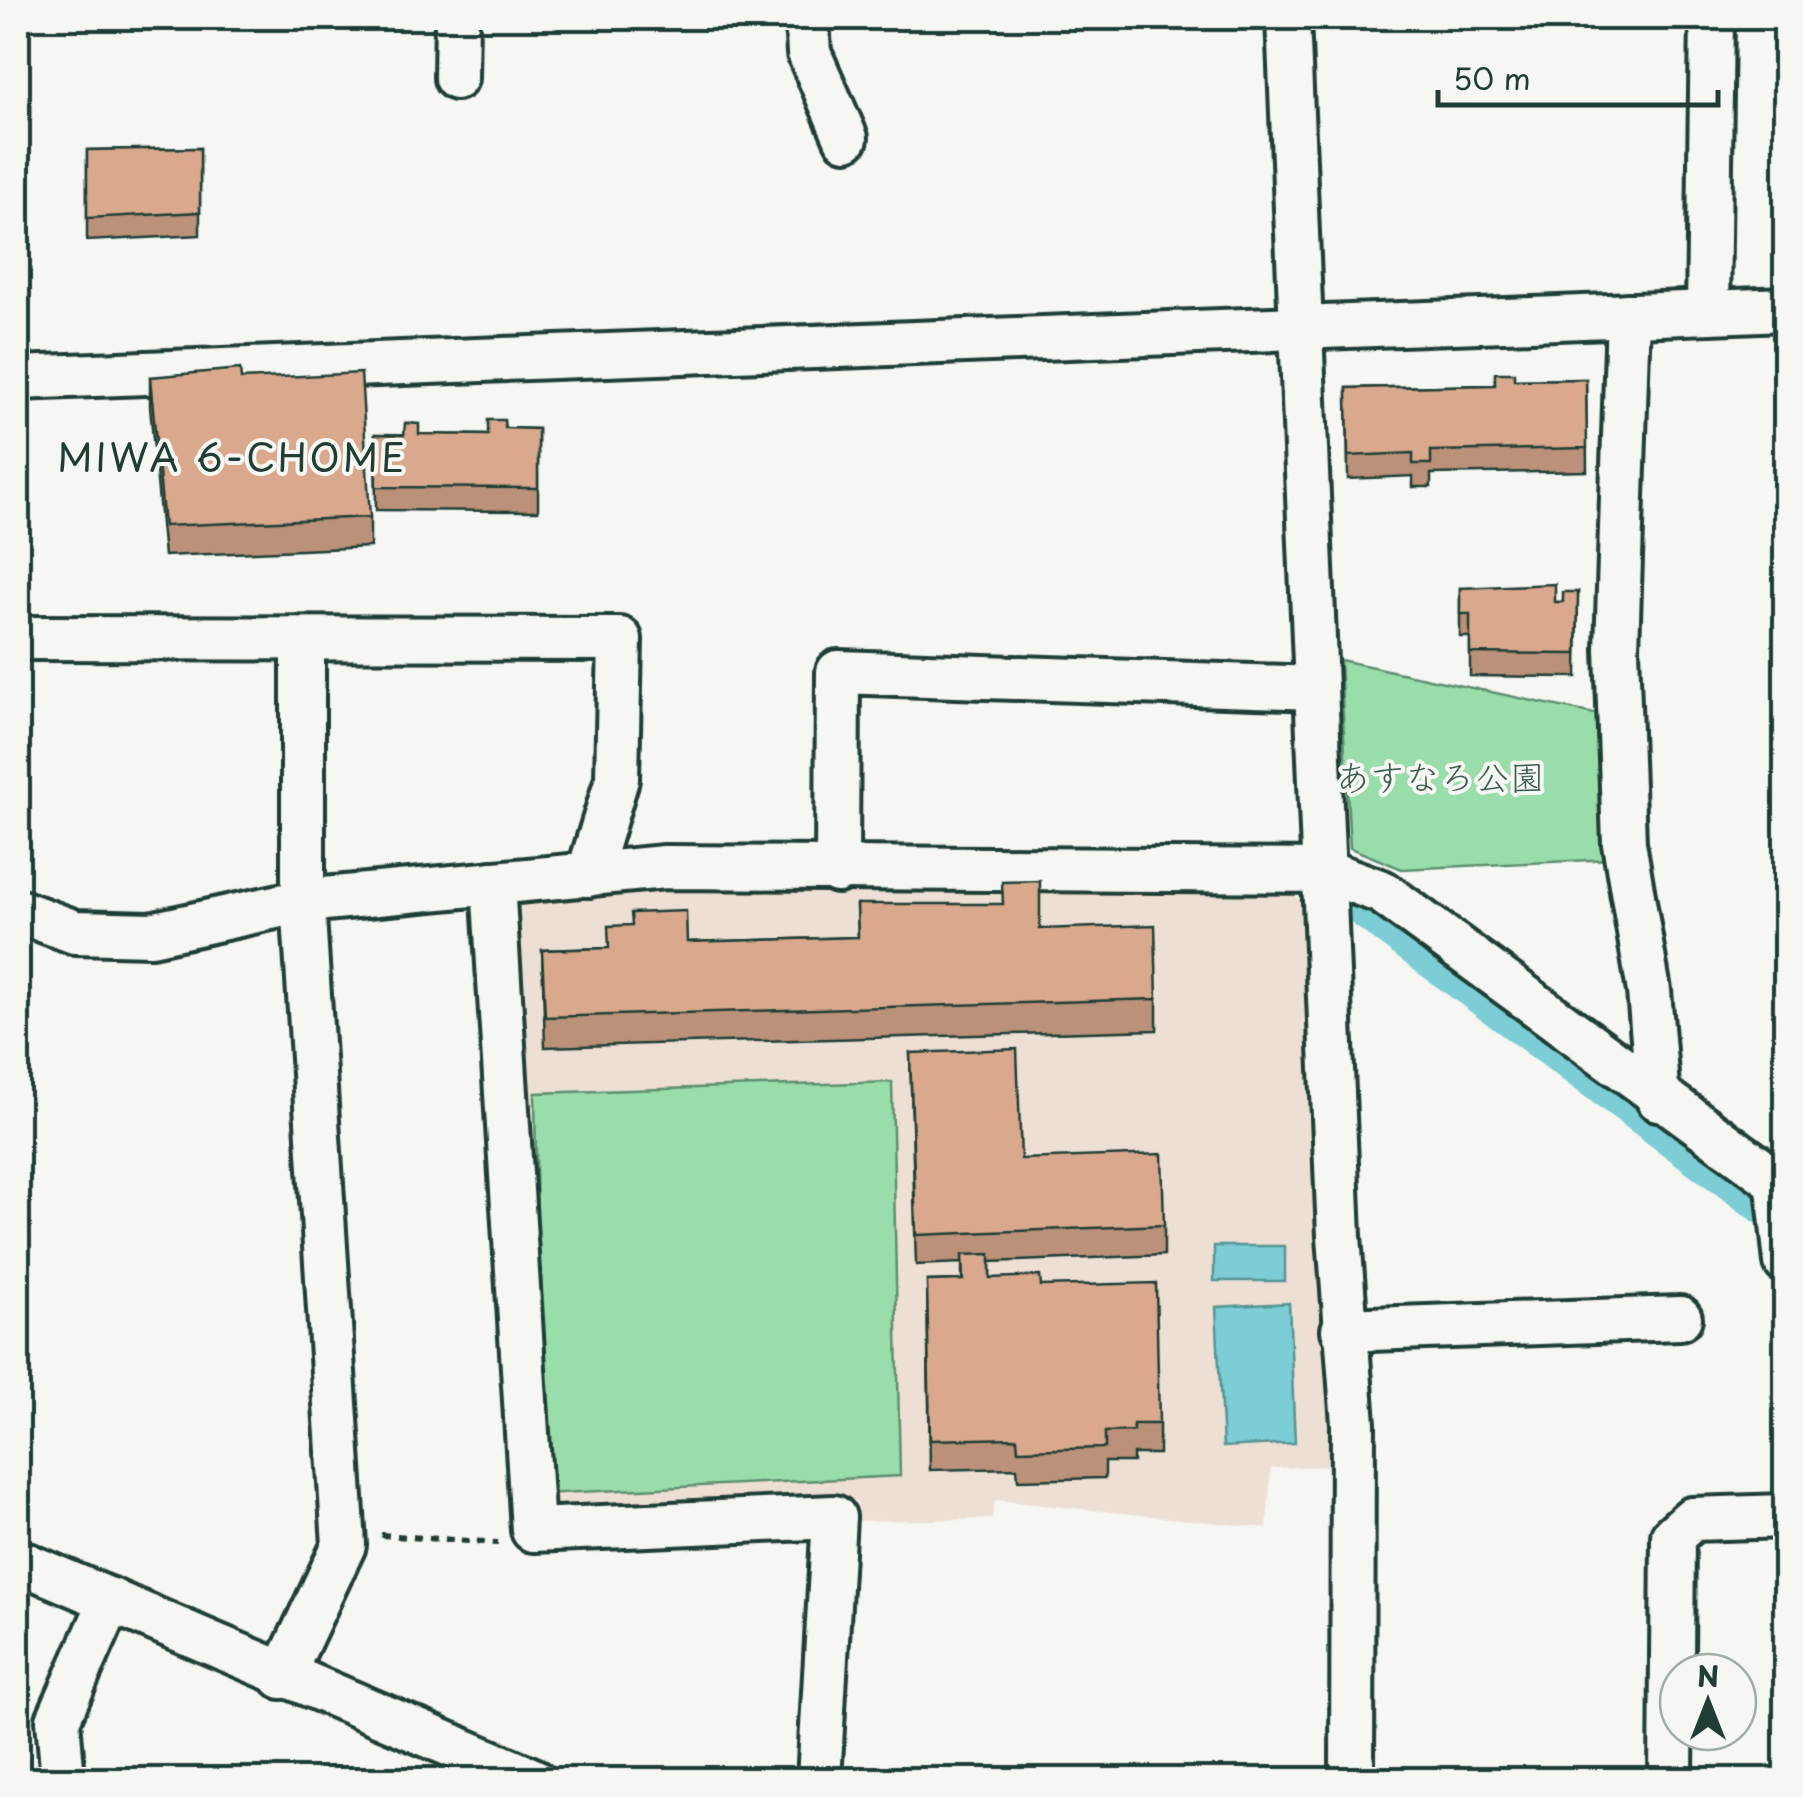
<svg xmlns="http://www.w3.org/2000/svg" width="1803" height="1797" font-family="'Playpen Sans','Klee One',sans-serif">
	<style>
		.built { fill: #eedfd4 }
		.green { fill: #99deaa; stroke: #5c8e6f; stroke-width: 2.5 }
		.water { fill: #7ccdd5; stroke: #579395; stroke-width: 2.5 }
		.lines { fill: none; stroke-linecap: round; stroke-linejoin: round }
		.canal { stroke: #7ccdd5; stroke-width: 40 }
		.minor-casing { stroke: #1f3d34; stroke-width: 50 }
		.path { stroke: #1f3d34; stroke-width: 6; stroke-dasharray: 8 8; stroke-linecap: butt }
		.minor { stroke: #f6f6f2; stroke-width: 42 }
		.wall { fill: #bb9179; stroke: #1f3d34; stroke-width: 2.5 }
		.building { fill: #daa98d; stroke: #1f3d34; stroke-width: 2.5 }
		.labels { text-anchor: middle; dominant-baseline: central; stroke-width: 8; stroke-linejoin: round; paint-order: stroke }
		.park-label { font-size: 35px; fill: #375d4c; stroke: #f6f6f2 }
		.neighbourhood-label { font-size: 38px; letter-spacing: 2.5px; fill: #1f3d34; stroke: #f6f6f2 }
	</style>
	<rect width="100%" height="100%" fill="#f6f6f2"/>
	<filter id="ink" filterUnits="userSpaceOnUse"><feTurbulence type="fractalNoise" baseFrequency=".01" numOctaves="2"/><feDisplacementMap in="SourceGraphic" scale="20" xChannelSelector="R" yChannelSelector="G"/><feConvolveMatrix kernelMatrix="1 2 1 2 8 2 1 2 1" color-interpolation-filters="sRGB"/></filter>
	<g filter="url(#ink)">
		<path class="built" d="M 681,882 L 1287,888 L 1305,905 L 1336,1466 L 1271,1468 L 1267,1528 L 995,1500 L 992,1519 L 856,1521 L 857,1501 L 551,1512 L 511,899 Z"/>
		<g class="green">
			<path d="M 1340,660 L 1604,716 L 1611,859 L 1402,869 L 1350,848 Z"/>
			<path d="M 892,1082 L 900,1476 L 541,1494 L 535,1093 Z"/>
		</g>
		<g class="water">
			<rect x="1214" y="1246" width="71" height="35"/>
			<path d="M 1289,1303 L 1295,1443 L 1223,1447 L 1216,1307 Z"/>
		</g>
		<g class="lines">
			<path class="canal" d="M 1352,899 L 1767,1207 L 1786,1226"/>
			<g class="minor-casing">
				<g id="minor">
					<path d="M 807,18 L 809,53 L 846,138"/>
					<path d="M 1288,18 L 1339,1236 L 1353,1424 L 1352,1780"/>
					<path d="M 456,78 L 457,18"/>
					<path d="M 1708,312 L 1712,18"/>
					<path d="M 1628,315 L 1617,649 L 1624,843 L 1649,991 L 1658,1099"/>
					<path d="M 18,378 L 1786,309"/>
					<path d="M 18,638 L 620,639 L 617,779 L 588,875"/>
					<path d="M 837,871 L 838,672 L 1316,688"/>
					<path d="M 493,883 L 533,1530 L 834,1517 L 819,1780"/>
					<path d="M 18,911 L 75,932 L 151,934 L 303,901 L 665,867 L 1324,871 L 1382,892 L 1786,1188"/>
					<path d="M 1777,1178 L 1786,1262"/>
					<path d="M 1343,1330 L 1680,1318"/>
					<path d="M 18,1561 L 533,1780"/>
					<path d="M 282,1677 L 344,1545 L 303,901 L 303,639"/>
					<path d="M 63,1780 L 58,1720 L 111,1600"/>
					<path d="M 1671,1780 L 1673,1536 L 1692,1519 L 1786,1516"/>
				</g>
			</g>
			<path class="path" d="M 381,1535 L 498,1543"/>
			<use href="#minor" class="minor"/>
		</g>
		<g class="wall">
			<path d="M 200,148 L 200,235 L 87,241 L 87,150 Z"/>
			<path d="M 150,377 L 241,379 L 370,517 L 370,547 L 164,556 L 150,407 Z"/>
			<path d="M 1586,379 L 1587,471 L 1431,474 L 1431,487 L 1413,487 L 1413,476 L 1348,479 L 1347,388 L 1495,385 L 1514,380 Z"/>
			<path d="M 505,428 L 538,429 L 538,511 L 376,510 L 375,434 L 488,435 Z"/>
			<path d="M 1460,588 L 1555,602 L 1563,602 L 1578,592 L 1577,677 L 1470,676 L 1470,637 L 1460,637 Z"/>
			<path d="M 857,904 L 1040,929 L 1157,999 L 1157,1030 L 545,1047 L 542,950 L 608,948 L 687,942 L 858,937 Z"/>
			<path d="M 910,1053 L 1021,1159 L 1164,1225 L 1164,1255 L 990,1262 L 990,1278 L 1041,1286 L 1159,1424 L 1159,1454 L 1133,1454 L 1133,1462 L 1105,1462 L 1105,1478 L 1018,1480 L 1017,1468 L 930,1470 L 927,1281 L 962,1280 L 962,1263 L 916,1265 Z"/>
		</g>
		<g class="building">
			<path d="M 200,148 L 200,212 L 87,218 L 87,150 Z"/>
			<path d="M 240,369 L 241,379 L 361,373 L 370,517 L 164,526 L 150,377 Z"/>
			<path d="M 1495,373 L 1514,373 L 1514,380 L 1586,379 L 1587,448 L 1431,451 L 1431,464 L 1413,464 L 1413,453 L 1348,456 L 1347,388 L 1495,385 Z"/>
			<path d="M 488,420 L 504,420 L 505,428 L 538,429 L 538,488 L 376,487 L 375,434 L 404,435 L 405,423 L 419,424 L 419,434 L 488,435 Z"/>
			<path d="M 1555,584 L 1555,602 L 1563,602 L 1563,592 L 1578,592 L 1577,654 L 1470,653 L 1470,614 L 1460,614 L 1460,588 Z"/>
			<path d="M 1040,881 L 1040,929 L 1155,925 L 1157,999 L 545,1017 L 542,950 L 609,948 L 608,926 L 632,925 L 631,913 L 686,911 L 687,942 L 858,937 L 857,904 L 1003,904 L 1002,882 Z"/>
			<path d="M 1017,1049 L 1021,1159 L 1162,1154 L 1164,1225 L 916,1235 L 910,1053 Z"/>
			<path d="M 990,1254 L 990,1278 L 1040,1276 L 1041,1286 L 1156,1283 L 1159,1424 L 1133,1424 L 1133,1431 L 1105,1432 L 1105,1448 L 1018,1450 L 1017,1438 L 930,1440 L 927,1281 L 963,1280 L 962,1255 Z"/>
		</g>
	</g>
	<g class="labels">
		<g class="park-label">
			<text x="1440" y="775">あすなろ公園</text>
		</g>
		<g class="neighbourhood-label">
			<text x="232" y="456">MIWA 6-CHOME</text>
		</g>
	</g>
	<rect width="1803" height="1797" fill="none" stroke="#f6f6f2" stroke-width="60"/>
	<rect x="30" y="30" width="1743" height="1737" fill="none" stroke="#1f3d34" stroke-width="4" filter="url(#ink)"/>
	<g transform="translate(1708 1702)"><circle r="48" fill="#f6f6f2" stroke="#a0aca6" stroke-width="2.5"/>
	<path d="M0-8L18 38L0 25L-18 38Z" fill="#1f3d34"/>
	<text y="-15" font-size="28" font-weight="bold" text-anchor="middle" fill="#1f3d34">N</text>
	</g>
	<path d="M1438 90v15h280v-15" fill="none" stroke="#1f3d34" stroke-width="5"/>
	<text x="1453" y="90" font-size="30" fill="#1f3d34" stroke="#f6f6f2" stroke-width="8" paint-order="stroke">50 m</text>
</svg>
